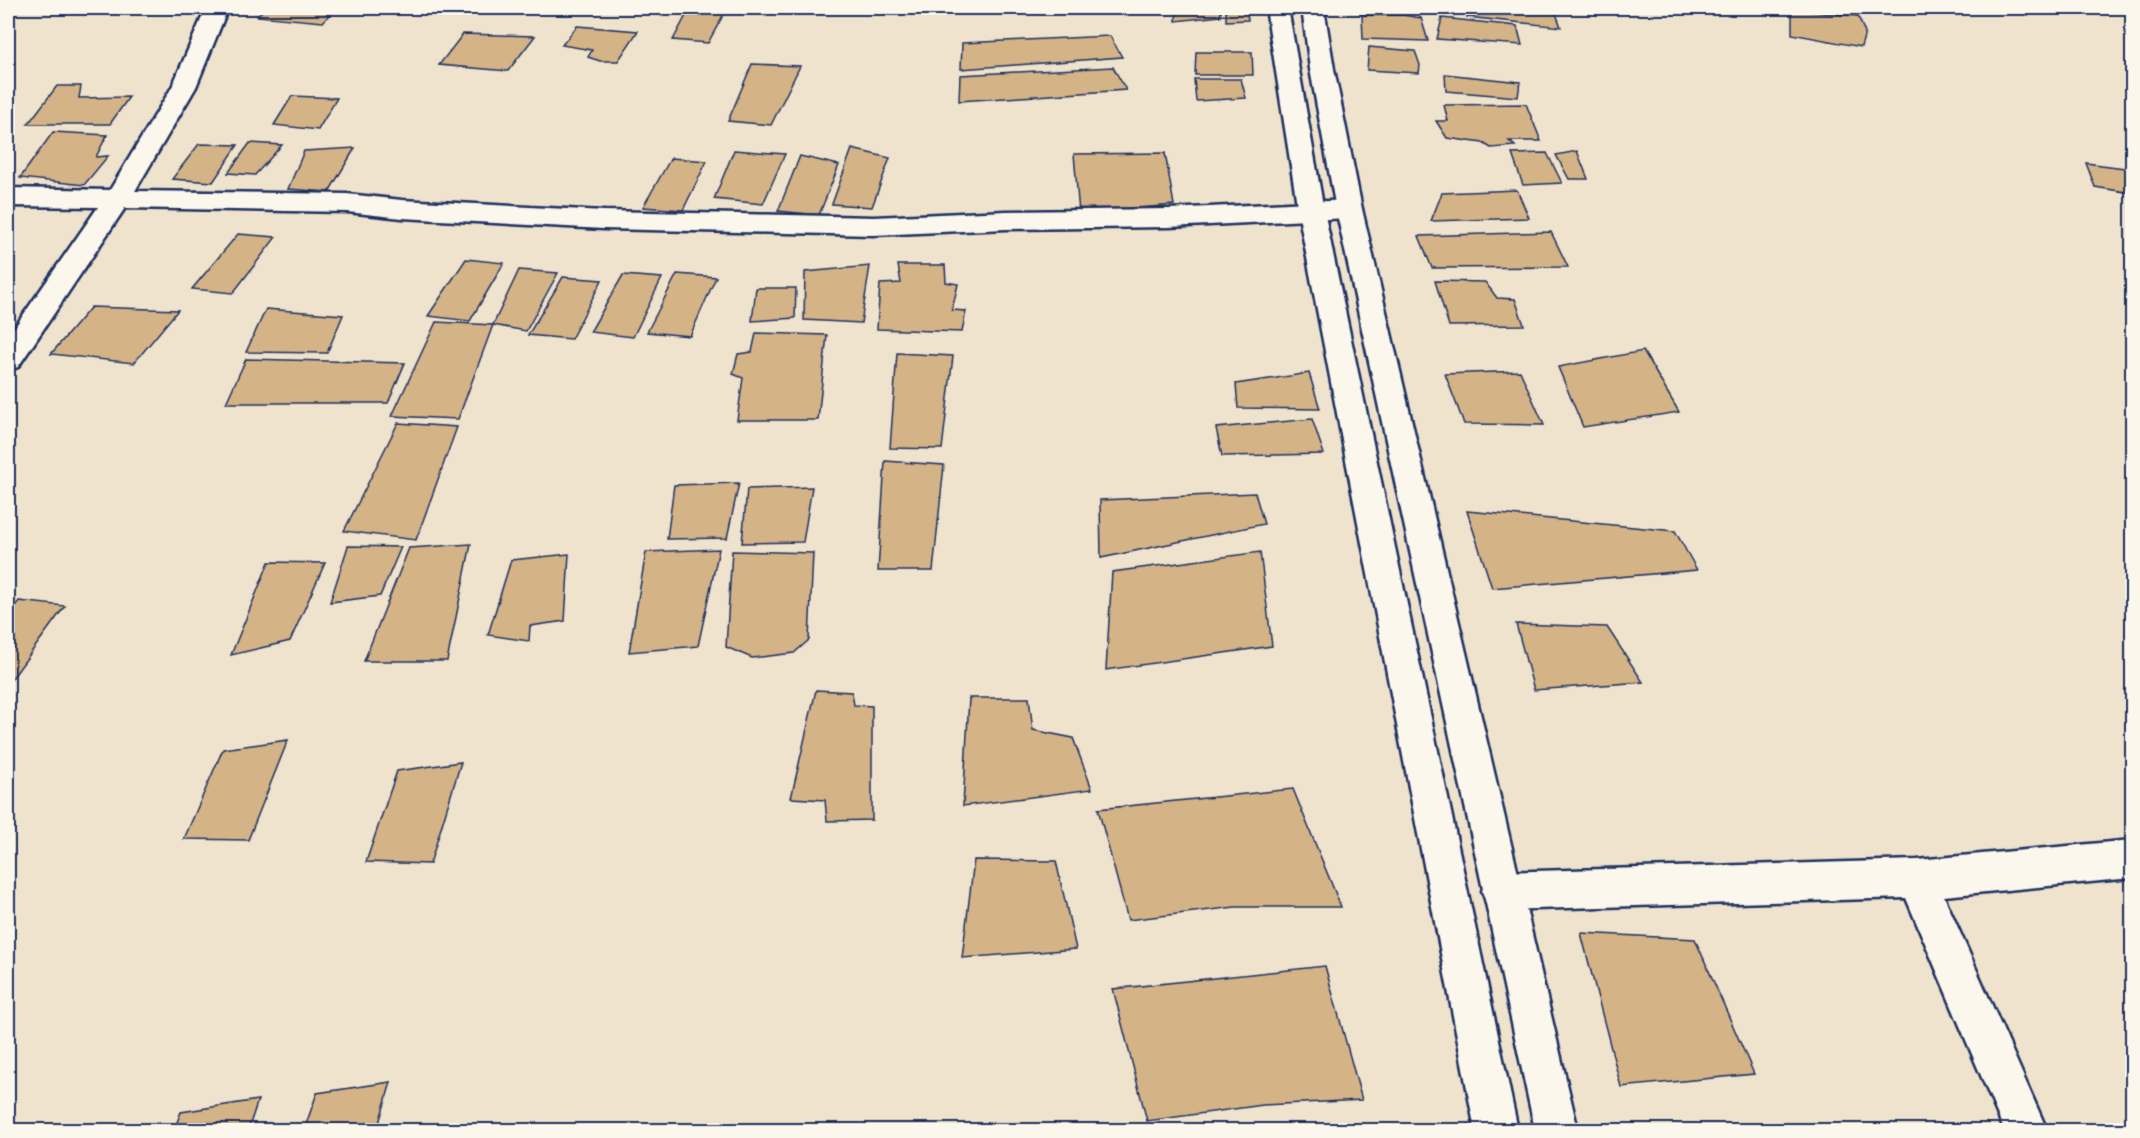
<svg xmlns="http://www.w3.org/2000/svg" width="2140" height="1138" font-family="'Patrick Hand',sans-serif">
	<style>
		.building { fill: #d4b387; stroke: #1b2f5e; stroke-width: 1.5 }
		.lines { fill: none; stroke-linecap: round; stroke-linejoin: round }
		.minor-casing { stroke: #1b2f5e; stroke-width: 5 }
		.highway-casing { stroke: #1b2f5e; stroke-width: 5 }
		.minor { fill: #fbf7ec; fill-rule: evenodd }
		.highway { fill: #fbf7ec; fill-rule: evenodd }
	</style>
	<rect width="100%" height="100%" fill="#efe3ce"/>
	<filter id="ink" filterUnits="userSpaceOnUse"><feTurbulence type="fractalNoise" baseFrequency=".0167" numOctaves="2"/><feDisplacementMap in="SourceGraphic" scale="12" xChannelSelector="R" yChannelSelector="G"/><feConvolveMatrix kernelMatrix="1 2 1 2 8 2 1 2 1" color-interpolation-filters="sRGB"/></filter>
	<g filter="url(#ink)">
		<g class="building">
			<path d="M 265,8 L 336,8 L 323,22 L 257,16 Z"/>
			<path d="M 690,8 L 727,8 L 708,43 L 673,40 Z"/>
			<path d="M 1177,8 L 1222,8 L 1220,16 L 1176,21 Z"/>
			<path d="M 1226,8 L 1246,8 L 1248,20 L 1226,21 Z"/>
			<path d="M 1469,8 L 1554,8 L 1561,27 L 1467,17 Z"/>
			<path d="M 1792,10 L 1858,16 L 1865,33 L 1861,47 L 1792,34 Z"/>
			<path d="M 1362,15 L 1403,15 L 1421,18 L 1428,41 L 1363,39 Z"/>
			<path d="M 1442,18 L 1517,26 L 1522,45 L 1437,39 Z"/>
			<path d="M 577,26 L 638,31 L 618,61 L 600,61 L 588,57 L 592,50 L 562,45 Z"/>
			<path d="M 463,34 L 535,36 L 508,71 L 439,65 Z"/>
			<path d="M 1110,36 L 1122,57 L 961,69 L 962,43 Z"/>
			<path d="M 1369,47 L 1415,51 L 1420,65 L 1419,73 L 1367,70 Z"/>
			<path d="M 1196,52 L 1252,52 L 1253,75 L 1195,75 Z"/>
			<path d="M 752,64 L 800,66 L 771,125 L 728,121 Z"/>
			<path d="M 1113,67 L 1126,90 L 959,101 L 960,75 Z"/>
			<path d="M 1445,74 L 1520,82 L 1518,97 L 1446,91 Z"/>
			<path d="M 1194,79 L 1241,79 L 1246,98 L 1196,101 Z"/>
			<path d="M 57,86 L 81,86 L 79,98 L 129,97 L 110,124 L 28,124 Z"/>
			<path d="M 292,96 L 337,98 L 318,130 L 274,125 Z"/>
			<path d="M 1526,104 L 1541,141 L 1509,141 L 1515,146 L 1491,148 L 1483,143 L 1447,138 L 1436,121 L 1448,121 L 1444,105 Z"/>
			<path d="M 53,132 L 107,135 L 96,157 L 108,156 L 84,185 L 20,178 Z"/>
			<path d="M 250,143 L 282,145 L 255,175 L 228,173 Z"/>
			<path d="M 199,144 L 238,145 L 213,182 L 172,179 Z"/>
			<path d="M 355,148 L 329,192 L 288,189 L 304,151 Z"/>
			<path d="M 852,149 L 890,158 L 872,207 L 832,204 Z"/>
			<path d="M 734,150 L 785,154 L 763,204 L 714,199 Z"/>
			<path d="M 1577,151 L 1588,179 L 1569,179 L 1556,155 Z"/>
			<path d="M 1165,153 L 1174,205 L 1079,213 L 1074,154 Z"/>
			<path d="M 1547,153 L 1562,183 L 1523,185 L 1512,154 Z"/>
			<path d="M 800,156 L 839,165 L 819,215 L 778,211 Z"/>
			<path d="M 671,158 L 707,161 L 683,210 L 643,207 Z"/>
			<path d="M 2086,163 L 2132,169 L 2132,193 L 2095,187 Z"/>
			<path d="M 1517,190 L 1529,218 L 1431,221 L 1442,193 Z"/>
			<path d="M 1551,232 L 1568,267 L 1432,268 L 1419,236 Z"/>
			<path d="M 238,234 L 276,237 L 233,293 L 192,289 Z"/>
			<path d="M 466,259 L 504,263 L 470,321 L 428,316 Z"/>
			<path d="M 898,265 L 945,265 L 946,282 L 958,284 L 952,310 L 966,311 L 962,332 L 877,329 L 880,284 L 901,283 Z"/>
			<path d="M 870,266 L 861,323 L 804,320 L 805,272 Z"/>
			<path d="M 519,270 L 558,273 L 526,331 L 493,325 Z"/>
			<path d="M 677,274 L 716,277 L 690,336 L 647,332 Z"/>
			<path d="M 623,275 L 662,278 L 633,337 L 590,332 Z"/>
			<path d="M 563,277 L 602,280 L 571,339 L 528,335 Z"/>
			<path d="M 1435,281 L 1485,282 L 1497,298 L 1515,299 L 1524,325 L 1449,326 Z"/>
			<path d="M 756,288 L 796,288 L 795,318 L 752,321 Z"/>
			<path d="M 91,307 L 178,310 L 134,363 L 51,354 Z"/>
			<path d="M 266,309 L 343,315 L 327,353 L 246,352 Z"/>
			<path d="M 436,322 L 493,325 L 458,419 L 392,416 Z"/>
			<path d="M 756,333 L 827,335 L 818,420 L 737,420 L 743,378 L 733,374 L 738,354 L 752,352 Z"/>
			<path d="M 1643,351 L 1679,412 L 1583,427 L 1558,367 Z"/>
			<path d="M 897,353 L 953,356 L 942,449 L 890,448 Z"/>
			<path d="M 246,359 L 405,363 L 388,403 L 226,403 Z"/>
			<path d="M 1520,371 L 1544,425 L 1464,424 L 1445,374 Z"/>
			<path d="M 1309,373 L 1320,409 L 1238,408 L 1236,384 Z"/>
			<path d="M 1312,419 L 1324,454 L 1222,456 L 1216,428 Z"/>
			<path d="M 398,423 L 457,427 L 416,540 L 344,531 Z"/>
			<path d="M 885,461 L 944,465 L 933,571 L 878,571 Z"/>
			<path d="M 739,483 L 727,538 L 667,539 L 674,485 Z"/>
			<path d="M 812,487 L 803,542 L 742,543 L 747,489 Z"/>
			<path d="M 1255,493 L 1264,524 L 1101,558 L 1100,500 Z"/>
			<path d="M 1467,511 L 1675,531 L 1697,570 L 1492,588 Z"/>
			<path d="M 471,544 L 447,661 L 364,661 L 409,548 Z"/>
			<path d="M 348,546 L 401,547 L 380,596 L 330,602 Z"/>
			<path d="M 719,549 L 698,646 L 629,652 L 646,552 Z"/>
			<path d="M 732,551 L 813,553 L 809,640 L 794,653 L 752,658 L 726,647 Z"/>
			<path d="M 1260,552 L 1272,646 L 1106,670 L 1112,572 Z"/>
			<path d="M 569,554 L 565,621 L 530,626 L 529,641 L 488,635 L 511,560 Z"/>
			<path d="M 269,562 L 325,563 L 290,641 L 231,655 Z"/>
			<path d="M 19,601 L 65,606 L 8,684 L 8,615 Z"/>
			<path d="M 1516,624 L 1607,627 L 1643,682 L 1534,690 Z"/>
			<path d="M 816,690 L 852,692 L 854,705 L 872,706 L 872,820 L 827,821 L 825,800 L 791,798 Z"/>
			<path d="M 969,698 L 1029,698 L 1033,730 L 1073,738 L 1092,789 L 963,806 Z"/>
			<path d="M 288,740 L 248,840 L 184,839 L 223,749 Z"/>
			<path d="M 461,762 L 430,864 L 366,862 L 397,771 Z"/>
			<path d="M 1293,789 L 1341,907 L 1235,907 L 1128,920 L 1098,809 Z"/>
			<path d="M 974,860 L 1056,861 L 1076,949 L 962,958 Z"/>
			<path d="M 1581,933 L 1695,939 L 1754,1074 L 1621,1087 Z"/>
			<path d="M 1325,966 L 1362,1100 L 1263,1105 L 1147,1121 L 1113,989 Z"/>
			<path d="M 391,1082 L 377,1130 L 304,1130 L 317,1093 Z"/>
			<path d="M 258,1100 L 248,1130 L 174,1130 L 181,1112 Z"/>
		</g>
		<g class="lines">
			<g class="minor-casing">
				<g id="minor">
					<path d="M 206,8 L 228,8 L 196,87 L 135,191 L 347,194 L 402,200 L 604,211 L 874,217 L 1006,211 L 1169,209 L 1349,200 L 1358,203 L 1362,209 L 1358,215 L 1349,218 L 1169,227 L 1006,229 L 874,235 L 604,229 L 402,218 L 347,212 L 125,208 L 18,367 L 8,370 L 8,337 L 98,207 L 8,206 L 8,188 L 110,190 L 172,87 Z"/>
					<path d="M 2132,840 L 2132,878 L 1944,896 L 2047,1130 L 2004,1130 L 1906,898 L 1501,910 L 1487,905 L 1482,891 L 1487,877 L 1501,872 L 1917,860 Z"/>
				</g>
			</g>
			<g class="highway-casing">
				<g id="highway">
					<path d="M 1266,8 L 1288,8 L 1324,211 L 1518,1130 L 1475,1130 L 1298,211 Z"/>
					<path d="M 1302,8 L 1324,8 L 1334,69 L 1362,209 L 1578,1130 L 1535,1130 L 1336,209 L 1310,69 Z"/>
				</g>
			</g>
			<use href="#minor" class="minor"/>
			<use href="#highway" class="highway"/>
		</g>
	</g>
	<rect width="2140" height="1138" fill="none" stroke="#fbf7ec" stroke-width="30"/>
	<rect x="15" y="15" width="2110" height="1108" fill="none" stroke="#1b2f5e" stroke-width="2" filter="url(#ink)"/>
</svg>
